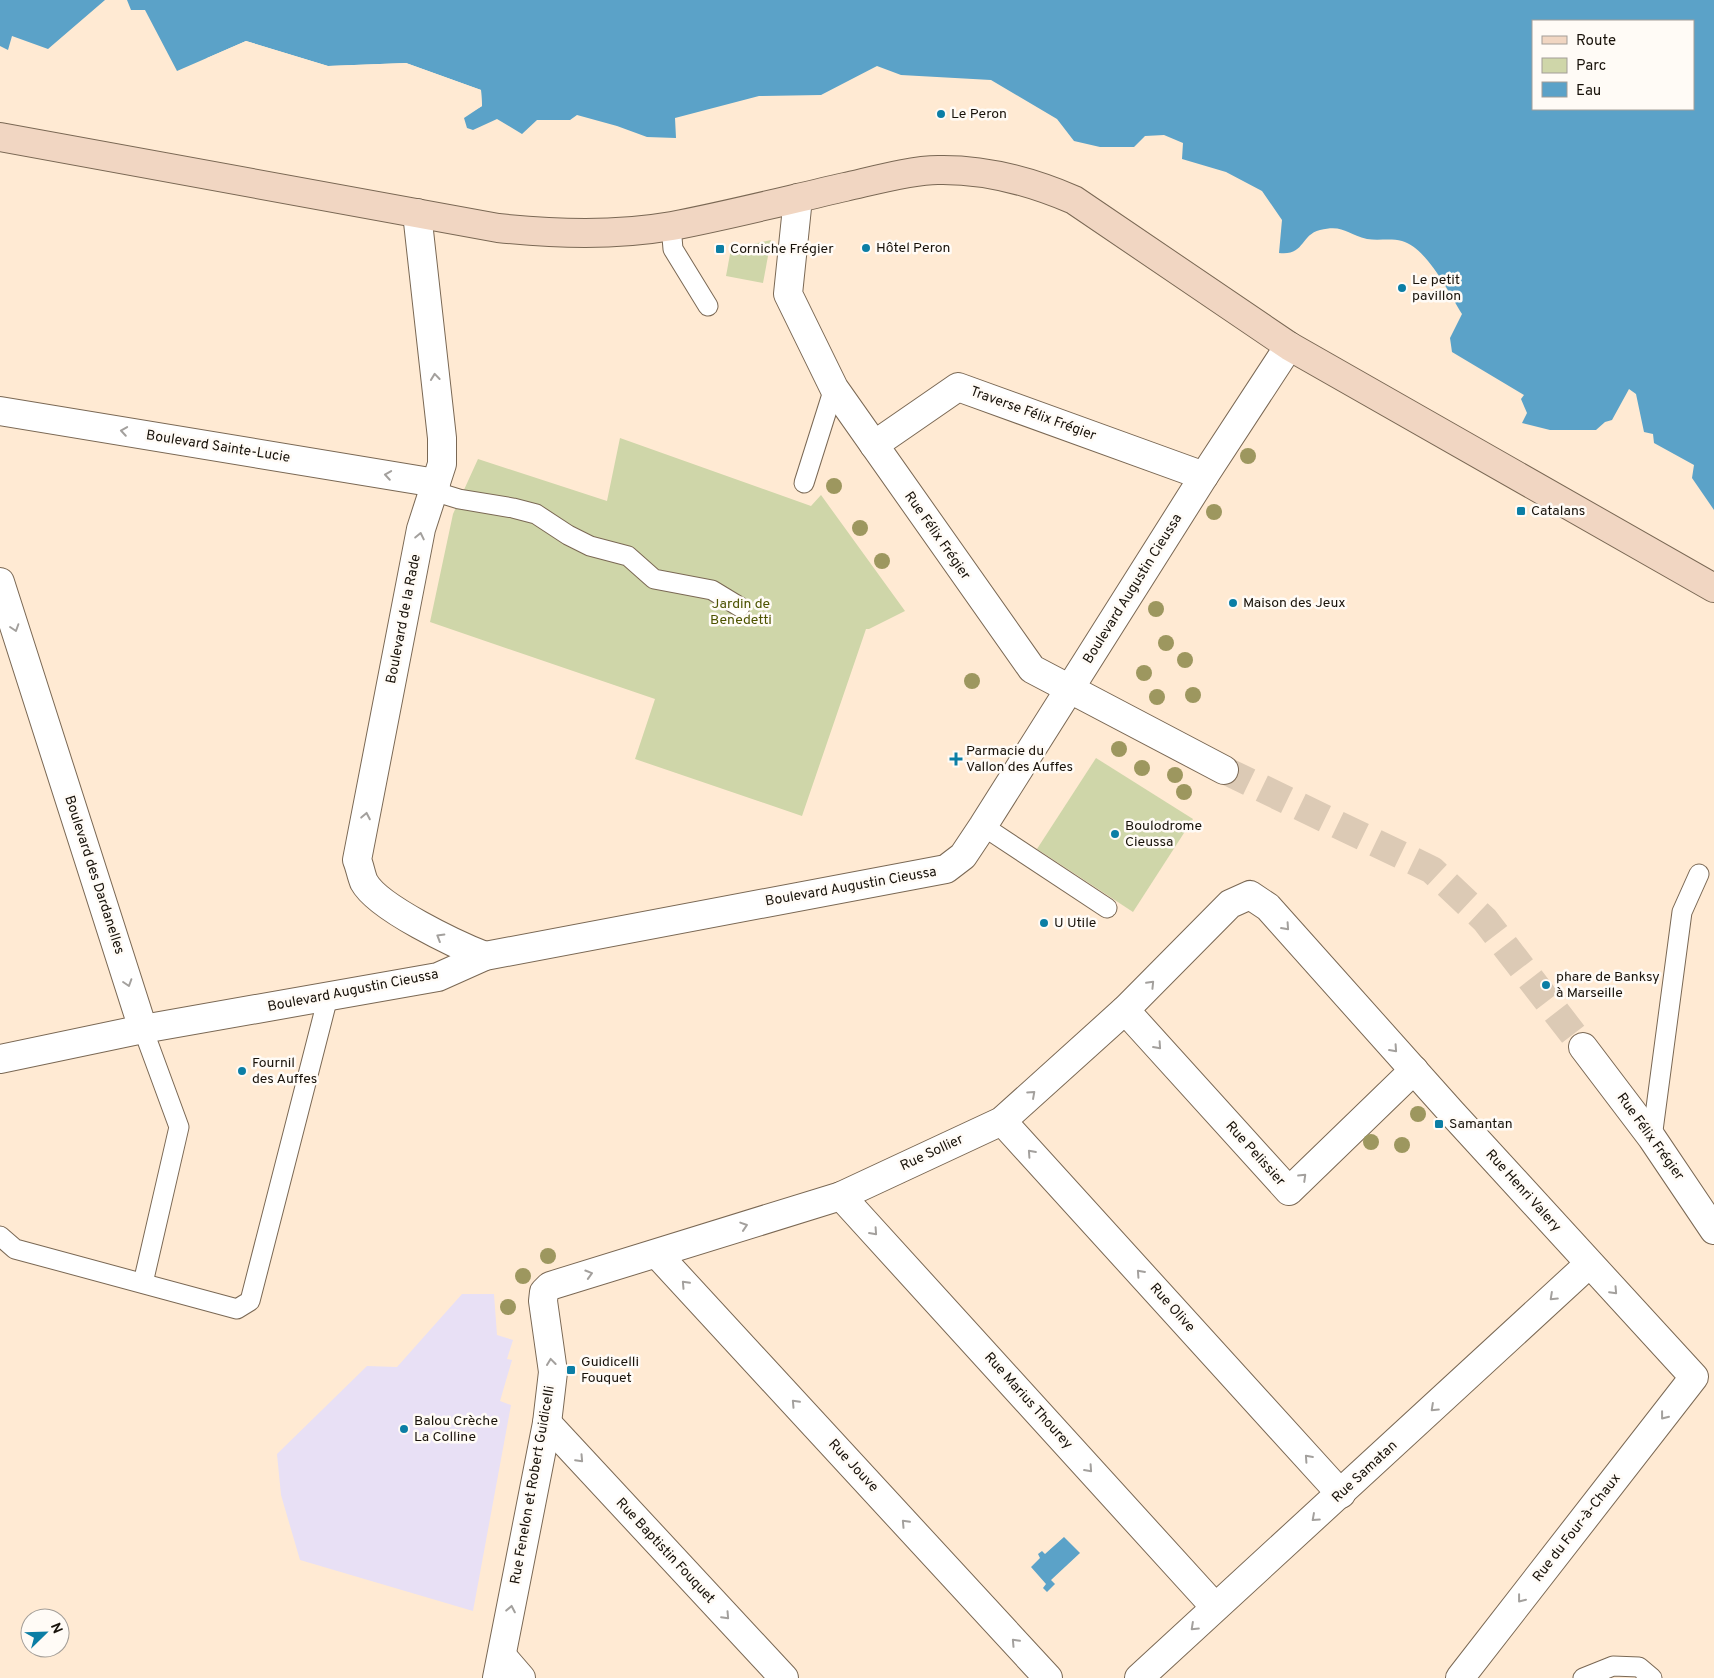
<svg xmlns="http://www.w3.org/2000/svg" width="1714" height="1678" font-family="Overpass,sans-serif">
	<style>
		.education { fill: #e8e0f5 }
		.green { fill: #cfd6a9 }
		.water { fill: #5ba2c8; fill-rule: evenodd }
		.pier { fill: #ffead3 }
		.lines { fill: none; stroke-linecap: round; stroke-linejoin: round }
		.minor-tunnel { stroke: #dccab5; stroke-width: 28; stroke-dasharray: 28 14; stroke-linecap: butt }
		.service-casing { stroke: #7a6854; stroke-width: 21 }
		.minor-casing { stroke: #7a6854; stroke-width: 30 }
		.secondary-casing { stroke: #7a6854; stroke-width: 30 }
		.service { stroke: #fff; stroke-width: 19 }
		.minor { stroke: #fff; stroke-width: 28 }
		.secondary { stroke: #f1d6c2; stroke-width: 28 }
		.tree { fill: #9d975f }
		.oneway { stroke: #a3a09d }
		.poi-dot { fill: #0b7ea5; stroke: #fffbf6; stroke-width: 2 }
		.labels { text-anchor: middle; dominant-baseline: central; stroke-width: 5; stroke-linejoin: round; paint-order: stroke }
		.poi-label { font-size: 14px; fill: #18120a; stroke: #fffbf6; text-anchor: start }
		.street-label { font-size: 14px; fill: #18120a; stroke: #fffbf6 }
		.park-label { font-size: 14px; fill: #4d5300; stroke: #fffbf6 }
	</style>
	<rect width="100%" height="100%" fill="#ffead3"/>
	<path class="education" d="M 462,1294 L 494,1294 L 497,1335 L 513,1340 L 507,1359 L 512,1360 L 500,1401 L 511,1405 L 473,1611 L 300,1560 L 281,1495 L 277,1454 L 367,1366 L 397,1367 Z"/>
	<g class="green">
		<path d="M 771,240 L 763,283 L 726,276 L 731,249 Z"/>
		<path d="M 620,438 L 811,506 L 821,495 L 905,611 L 869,629 L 866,629 L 802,816 L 635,759 L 655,699 L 430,622 L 453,514 L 478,459 L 607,501 Z"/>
		<path d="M 1096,758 L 1193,819 L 1133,912 L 1037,849 Z"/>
	</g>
	<g class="water">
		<path d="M 0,0 L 105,0 L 48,49 L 12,36 L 8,50 L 0,46 Z"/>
		<path d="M 127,0 L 1714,0 L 1714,510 L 1692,478 L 1694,465 L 1654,443 L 1653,434 L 1644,432 L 1636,394 L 1629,389 L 1612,420 L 1605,422 L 1596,430 L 1550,430 L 1522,423 L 1527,413 L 1521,399 L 1524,395 L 1452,352 L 1450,338 L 1462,314 C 1449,293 1427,248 1402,241 C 1391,238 1378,241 1367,239 C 1347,234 1343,224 1320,230 C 1300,235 1305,256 1279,253 L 1282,220 L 1262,191 L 1226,172 L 1182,159 L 1183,143 L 1164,135 L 1145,136 L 1134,147 L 1100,147 L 1074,141 L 1057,119 L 991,80 L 901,75 L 877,66 L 821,95 L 759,96 L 675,118 L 676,138 L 647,137 L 617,126 L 577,115 L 570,120 L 537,120 L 522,134 L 497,119 L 473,130 L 467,128 L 464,118 L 482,106 L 481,90 L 406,63 L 328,66 L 246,41 L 177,71 L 145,10 L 131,10 ZM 1533,21 L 1693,21 L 1693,109 L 1533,109 Z"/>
		<path d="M 1064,1537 L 1080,1553 L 1051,1580 L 1055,1584 L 1047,1592 L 1043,1588 L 1046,1584 L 1031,1567 L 1040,1558 L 1038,1554 L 1042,1551 L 1045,1554 Z"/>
	</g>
	<path class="pier" d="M 246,41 L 328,66 L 406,63 L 481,90 L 482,106 L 461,118 L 480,104 L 479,92 L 406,65 L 328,68 L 246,44 L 206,61 L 207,58 Z"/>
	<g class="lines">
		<path class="minor-tunnel" d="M 1224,770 L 1432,870 L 1485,920 L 1583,1047"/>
		<g class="service-casing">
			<g id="service">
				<path d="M 671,226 L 673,249 L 708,306"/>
				<path d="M 804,483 L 834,388"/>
				<path d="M 433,491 L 459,499 L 513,508 L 536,514 L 568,535 L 590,546 L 628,556 L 654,579 L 712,590 L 740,607"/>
				<path d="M 983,826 L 1107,908"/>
				<path d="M 1652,1138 L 1682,912 L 1699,874"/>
				<path d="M 0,1236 L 15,1249 L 237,1309 L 250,1301 L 328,997"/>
				<path d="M 143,1283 L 179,1127 L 143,1029"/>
				<path d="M 1583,1678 L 1613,1666 L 1639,1667 L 1652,1678"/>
			</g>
		</g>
		<g class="minor-casing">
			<g id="minor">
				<path d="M 798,198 L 788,294 L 834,388 L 1032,669 L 1224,770"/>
				<path d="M 417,213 L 442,438 L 442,464 L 421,529 L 357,860 C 360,867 361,875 364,882 C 378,908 457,945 485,956"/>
				<path d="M 0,411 L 436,483"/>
				<path d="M 874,445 L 958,387 L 1204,476"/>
				<path d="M 0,582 L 143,1029"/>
				<path d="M 1125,1010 L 1289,1191 L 1414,1070"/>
				<path d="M 1583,1047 L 1652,1138 L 1714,1230"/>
				<path d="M 0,1059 L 143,1029 L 438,977 L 485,956 L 946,869 L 963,856 L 983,826 L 1204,476 L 1289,346"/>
				<path d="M 1002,1121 L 1341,1494"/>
				<path d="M 841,1196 L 1215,1607"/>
				<path d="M 657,1254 L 1048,1678"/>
				<path d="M 547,1423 L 784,1678"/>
				<path d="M 502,1656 L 521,1678"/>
				<path d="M 497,1678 L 547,1423 L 553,1372 L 543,1301 L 544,1292 L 550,1286 L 841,1196 L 1002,1121 L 1125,1010 L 1230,904 L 1250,895 L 1268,907 L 1452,1113 L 1694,1377 L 1460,1678"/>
				<path d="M 1139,1678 L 1589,1264"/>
			</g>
		</g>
		<g class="secondary-casing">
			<path id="secondary" d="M 0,137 L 498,228 C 557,234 614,236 672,226 C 730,215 788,200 845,187 C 872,181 911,170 938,170 C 986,169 1030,181 1074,200 L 1289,346 L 1714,588"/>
		</g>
		<use href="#service" class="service"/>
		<use href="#minor" class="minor"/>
		<use href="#secondary" class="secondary"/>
	</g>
	<g class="tree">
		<circle cx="1248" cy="456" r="8"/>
		<circle cx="834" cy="486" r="8"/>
		<circle cx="1214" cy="512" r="8"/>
		<circle cx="860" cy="528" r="8"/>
		<circle cx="882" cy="561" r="8"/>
		<circle cx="1156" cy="609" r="8"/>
		<circle cx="1166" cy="643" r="8"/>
		<circle cx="1185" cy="660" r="8"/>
		<circle cx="1144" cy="673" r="8"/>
		<circle cx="972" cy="681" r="8"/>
		<circle cx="1193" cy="695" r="8"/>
		<circle cx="1157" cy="697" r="8"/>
		<circle cx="1119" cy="749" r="8"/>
		<circle cx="1142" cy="768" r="8"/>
		<circle cx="1175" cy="775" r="8"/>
		<circle cx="1184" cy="792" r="8"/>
		<circle cx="1418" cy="1114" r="8"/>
		<circle cx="1371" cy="1142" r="8"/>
		<circle cx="1402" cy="1145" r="8"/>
		<circle cx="548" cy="1256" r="8"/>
		<circle cx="523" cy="1276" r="8"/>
		<circle cx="508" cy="1307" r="8"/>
	</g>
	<defs><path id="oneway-chevron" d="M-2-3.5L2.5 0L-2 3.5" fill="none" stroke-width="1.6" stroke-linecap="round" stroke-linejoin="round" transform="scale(1.25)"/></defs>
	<g class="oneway">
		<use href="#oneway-chevron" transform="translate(435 377) rotate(-96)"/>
		<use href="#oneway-chevron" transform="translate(124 431) rotate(-171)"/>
		<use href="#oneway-chevron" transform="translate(388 475) rotate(-171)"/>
		<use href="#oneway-chevron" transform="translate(420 536) rotate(-78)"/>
		<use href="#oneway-chevron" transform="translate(15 628) rotate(72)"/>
		<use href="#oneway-chevron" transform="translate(366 816) rotate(-79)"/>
		<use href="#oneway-chevron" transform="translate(1286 927) rotate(48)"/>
		<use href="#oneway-chevron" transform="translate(440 937) rotate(-149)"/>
		<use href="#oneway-chevron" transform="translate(128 983) rotate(72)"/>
		<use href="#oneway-chevron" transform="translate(1151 984) rotate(-46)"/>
		<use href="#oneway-chevron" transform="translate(1158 1046) rotate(48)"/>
		<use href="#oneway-chevron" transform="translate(1394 1049) rotate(48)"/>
		<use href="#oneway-chevron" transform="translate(1032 1094) rotate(-42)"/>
		<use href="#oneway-chevron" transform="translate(1031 1153) rotate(-132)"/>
		<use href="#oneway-chevron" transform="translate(1303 1177) rotate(-44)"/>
		<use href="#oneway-chevron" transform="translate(744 1226) rotate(-18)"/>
		<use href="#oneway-chevron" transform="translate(874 1232) rotate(48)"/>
		<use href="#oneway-chevron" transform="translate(1140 1273) rotate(-132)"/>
		<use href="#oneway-chevron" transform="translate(589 1274) rotate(-17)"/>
		<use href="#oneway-chevron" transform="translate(685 1284) rotate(-133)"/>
		<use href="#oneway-chevron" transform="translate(1614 1291) rotate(47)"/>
		<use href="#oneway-chevron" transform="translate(1553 1297) rotate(137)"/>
		<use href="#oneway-chevron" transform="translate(551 1362) rotate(-97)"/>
		<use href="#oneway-chevron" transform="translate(795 1403) rotate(-133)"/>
		<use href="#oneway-chevron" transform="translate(1434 1408) rotate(137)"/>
		<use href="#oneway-chevron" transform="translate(1664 1416) rotate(128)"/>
		<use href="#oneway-chevron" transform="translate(1308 1458) rotate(-132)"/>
		<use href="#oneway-chevron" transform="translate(580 1459) rotate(47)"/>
		<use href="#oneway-chevron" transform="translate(1089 1469) rotate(48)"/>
		<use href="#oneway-chevron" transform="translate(1315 1518) rotate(138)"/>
		<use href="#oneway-chevron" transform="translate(905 1523) rotate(-133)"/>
		<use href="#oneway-chevron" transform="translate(1521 1599) rotate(128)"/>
		<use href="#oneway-chevron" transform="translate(511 1609) rotate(-79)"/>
		<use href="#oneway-chevron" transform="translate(726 1616) rotate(47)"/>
		<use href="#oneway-chevron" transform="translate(1194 1627) rotate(137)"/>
		<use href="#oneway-chevron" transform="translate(1015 1642) rotate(-133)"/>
	</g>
	<g class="poi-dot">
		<circle cx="941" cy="114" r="5"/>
		<circle cx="866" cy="248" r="5"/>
		<rect x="715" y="244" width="10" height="10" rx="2.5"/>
		<circle cx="1402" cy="288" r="5"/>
		<rect x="1516" y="506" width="10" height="10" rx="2.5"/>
		<circle cx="1233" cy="603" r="5"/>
		<path d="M953.5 751.5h5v5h5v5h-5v5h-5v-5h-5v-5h5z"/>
		<circle cx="1115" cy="834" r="5"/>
		<circle cx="1044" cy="923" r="5"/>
		<circle cx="1546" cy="985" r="5"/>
		<circle cx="242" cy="1071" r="5"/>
		<rect x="1434" y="1119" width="10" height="10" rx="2.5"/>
		<rect x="566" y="1365" width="10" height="10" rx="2.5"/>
		<circle cx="404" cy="1429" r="5"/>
	</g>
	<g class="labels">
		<g class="poi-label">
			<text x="951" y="114">Le Peron</text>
			<text x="876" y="248">Hôtel Peron</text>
			<text x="730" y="249">Corniche Frégier</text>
			<text x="1412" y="280">Le petit<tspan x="1412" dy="16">pavillon</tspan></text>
			<text x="1531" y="511">Catalans</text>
			<text x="1243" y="603">Maison des Jeux</text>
			<text x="966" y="751">Parmacie du<tspan x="966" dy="16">Vallon des Auffes</tspan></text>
			<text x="1125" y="826">Boulodrome<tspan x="1125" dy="16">Cieussa</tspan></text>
			<text x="1054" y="923">U Utile</text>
			<text x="1556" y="977">phare de Banksy<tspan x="1556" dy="16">à Marseille</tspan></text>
			<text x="252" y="1063">Fournil<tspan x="252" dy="16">des Auffes</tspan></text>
			<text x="1449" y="1124">Samantan</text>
			<text x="581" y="1362">Guidicelli<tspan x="581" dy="16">Fouquet</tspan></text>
			<text x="414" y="1421">Balou Crèche<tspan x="414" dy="16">La Colline</tspan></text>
		</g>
		<g class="street-label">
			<text transform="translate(1033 414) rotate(20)">Traverse Félix Frégier</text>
			<text transform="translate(218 447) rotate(9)">Boulevard Sainte-Lucie</text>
			<text transform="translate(937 536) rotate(55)">Rue Félix Frégier</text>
			<text transform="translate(1133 589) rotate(-58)">Boulevard Augustin Cieussa</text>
			<text transform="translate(404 619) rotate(-79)">Boulevard de la Rade</text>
			<text transform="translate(94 875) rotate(72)">Boulevard des Dardanelles</text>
			<text transform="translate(851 887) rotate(-10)">Boulevard Augustin Cieussa</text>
			<text transform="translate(353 991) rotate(-11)">Boulevard Augustin Cieussa</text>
			<text transform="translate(1650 1137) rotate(54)">Rue Félix Frégier</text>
			<text transform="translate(932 1153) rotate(-25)">Rue Sollier</text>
			<text transform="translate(1255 1154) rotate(48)">Rue Pelissier</text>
			<text transform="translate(1523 1191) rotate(48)">Rue Henri Valery</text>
			<text transform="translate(1172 1308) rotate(48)">Rue Olive</text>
			<text transform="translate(1028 1401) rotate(48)">Rue Marius Thourey</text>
			<text transform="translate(853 1466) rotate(47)">Rue Jouve</text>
			<text transform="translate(1365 1472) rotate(-43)">Rue Samatan</text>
			<text transform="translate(533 1485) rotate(-80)">Rue Fenelon et Robert Guidicelli</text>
			<text transform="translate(1577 1528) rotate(-52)">Rue du Four-à-Chaux</text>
			<text transform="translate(665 1551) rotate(47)">Rue Baptistin Fouquet</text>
		</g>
		<g class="park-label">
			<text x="741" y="604">Jardin de<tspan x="741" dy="16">Benedetti</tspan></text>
		</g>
	</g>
	<rect x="1532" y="20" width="162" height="90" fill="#fffbf6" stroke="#a39e98"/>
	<rect x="1542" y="36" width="25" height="8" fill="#f1d6c2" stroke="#a39e98"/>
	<text x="1576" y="45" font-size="15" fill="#18120a">Route</text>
	<rect x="1542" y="58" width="25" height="15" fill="#cfd6a9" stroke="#a39e98"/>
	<text x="1576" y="70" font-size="15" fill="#18120a">Parc</text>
	<rect x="1542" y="82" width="25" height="15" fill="#5ba2c8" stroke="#a39e98"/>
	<text x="1576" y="95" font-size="15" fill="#18120a">Eau</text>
	<g transform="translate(45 1633) rotate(67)"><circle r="24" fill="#fffbf6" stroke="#a39e98"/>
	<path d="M0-4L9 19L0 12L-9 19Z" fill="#0b7ea5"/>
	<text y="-8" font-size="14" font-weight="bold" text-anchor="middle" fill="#18120a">N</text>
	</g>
</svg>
